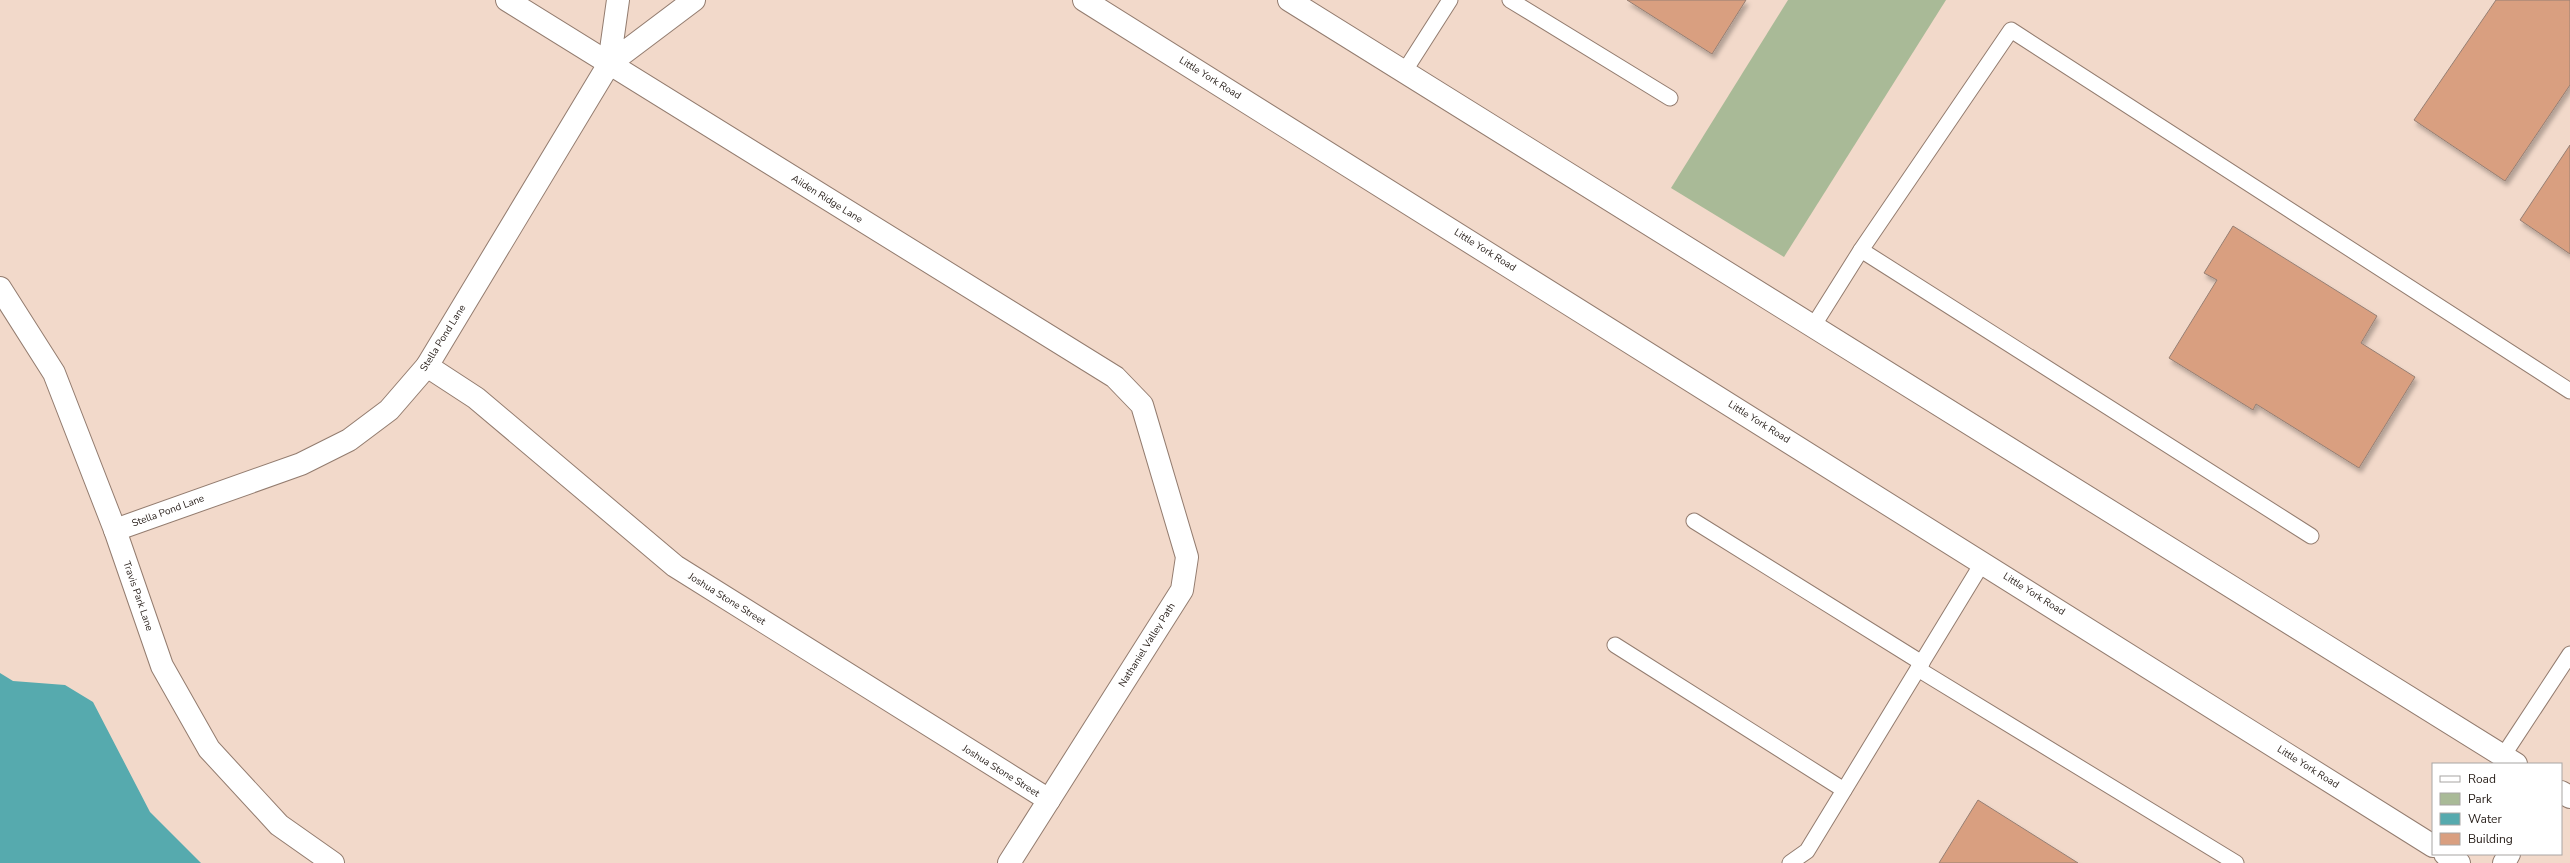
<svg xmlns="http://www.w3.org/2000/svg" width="2570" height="863" font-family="'Nunito Sans',sans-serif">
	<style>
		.green { fill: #a9ba97 }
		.water { fill: #56aaae }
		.building { fill: #d99f80; stroke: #967f73; filter: url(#shadow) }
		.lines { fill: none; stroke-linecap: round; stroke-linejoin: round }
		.service-casing { stroke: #937c6f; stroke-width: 17 }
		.minor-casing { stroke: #937c6f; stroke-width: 24 }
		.secondary-casing { stroke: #937c6f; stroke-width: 24 }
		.service { stroke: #fff; stroke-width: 15 }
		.minor { stroke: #fff; stroke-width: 22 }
		.secondary { stroke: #fff; stroke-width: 22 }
		.labels { text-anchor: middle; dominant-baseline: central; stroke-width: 3; stroke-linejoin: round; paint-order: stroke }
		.street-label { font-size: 10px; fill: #261d18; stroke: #fff }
	</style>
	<defs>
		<filter id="shadow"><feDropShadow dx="2.5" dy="4.5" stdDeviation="2" flood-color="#0004"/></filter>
	</defs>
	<rect width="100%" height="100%" fill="#f2d9ca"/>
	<path class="green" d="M 1788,0 L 1946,0 L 1784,257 L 1671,188 Z"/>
	<path class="water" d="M 0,673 L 13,681 L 65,685 L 93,702 L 150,812 L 201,863 L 0,863 Z"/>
	<g class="building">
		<path d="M 1627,0 L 1746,0 L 1712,54 Z"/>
		<path d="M 2496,0 L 2570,0 L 2570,85 L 2505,181 L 2414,120 Z"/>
		<path d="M 2570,145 L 2570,254 L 2520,220 Z"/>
		<path d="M 2233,226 L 2377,316 L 2361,343 L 2415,377 L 2359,468 L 2256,404 L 2253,410 L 2169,358 L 2217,280 L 2204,273 Z"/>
		<path d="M 1978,800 L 2078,863 L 1939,863 Z"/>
	</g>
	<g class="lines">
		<g class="service-casing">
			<g id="service">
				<path d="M 1510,0 L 1670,98"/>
				<path d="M 1404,72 L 1450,0"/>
				<path d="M 1861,250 L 2011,30 L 2570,391"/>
				<path d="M 1812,328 L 1861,250 L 2311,536"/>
				<path d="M 1694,521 L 1922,663"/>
				<path d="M 1615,645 L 1844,790"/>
				<path d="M 1918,669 L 2236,863"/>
				<path d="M 2503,756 L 2570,654"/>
				<path d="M 1790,863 L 1807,851 L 1983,562"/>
			</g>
		</g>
		<g class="minor-casing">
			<g id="minor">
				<path d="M 507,0 L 1115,377 L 1142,405 L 1187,557 L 1182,590 L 1009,863"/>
				<path d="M 618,0 L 609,64 L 694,0"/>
				<path d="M 0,288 L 54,373 L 115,530 L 162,666 L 209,749 L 279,825 L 333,863"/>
				<path d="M 427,366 L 476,398 L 675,566 L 1049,800"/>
				<path d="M 115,530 L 301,464 L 349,440 L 389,410 L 427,366 L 609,64"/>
			</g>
		</g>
		<g class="secondary-casing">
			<g id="secondary">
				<path d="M 1084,0 L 2433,846"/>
				<path d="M 1289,0 L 2516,764"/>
				<path d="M 2561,792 L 2570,797"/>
				<path d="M 2445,854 L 2459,863"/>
				<path d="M 2504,863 L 2509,854"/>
			</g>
		</g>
		<use href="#service" class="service"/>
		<use href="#minor" class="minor"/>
		<use href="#secondary" class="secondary"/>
	</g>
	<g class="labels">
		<g class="street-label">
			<text transform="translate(1210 78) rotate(32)">Little York Road</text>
			<text transform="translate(827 199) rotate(32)">Aiiden Ridge Lane</text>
			<text transform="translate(1485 250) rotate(32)">Little York Road</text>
			<text transform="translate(443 338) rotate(-58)">Stella Pond Lane</text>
			<text transform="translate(1759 422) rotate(32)">Little York Road</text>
			<text transform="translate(168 511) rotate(-20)">Stella Pond Lane</text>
			<text transform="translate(2034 594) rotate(32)">Little York Road</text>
			<text transform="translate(138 596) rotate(71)">Travis Park Lane</text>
			<text transform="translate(727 599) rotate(32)">Joshua Stone Street</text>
			<text transform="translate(1147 645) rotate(-58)">Nathaniel Valley Path</text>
			<text transform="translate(2308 767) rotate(32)">Little York Road</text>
			<text transform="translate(1001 771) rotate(32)">Joshua Stone Street</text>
		</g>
	</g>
	<rect x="2432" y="763" width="130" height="92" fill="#ffffff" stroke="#a8a5a3"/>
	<rect x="2440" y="776" width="20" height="6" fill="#ffffff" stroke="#a8a5a3"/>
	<text x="2468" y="783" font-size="12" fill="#261d18">Road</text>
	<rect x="2440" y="793" width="20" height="12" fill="#a9ba97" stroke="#a8a5a3"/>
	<text x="2468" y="803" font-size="12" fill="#261d18">Park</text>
	<rect x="2440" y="813" width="20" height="12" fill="#56aaae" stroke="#a8a5a3"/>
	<text x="2468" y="823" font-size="12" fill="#261d18">Water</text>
	<rect x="2440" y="833" width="20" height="12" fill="#d99f80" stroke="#a8a5a3"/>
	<text x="2468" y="843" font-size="12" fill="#261d18">Building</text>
</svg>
